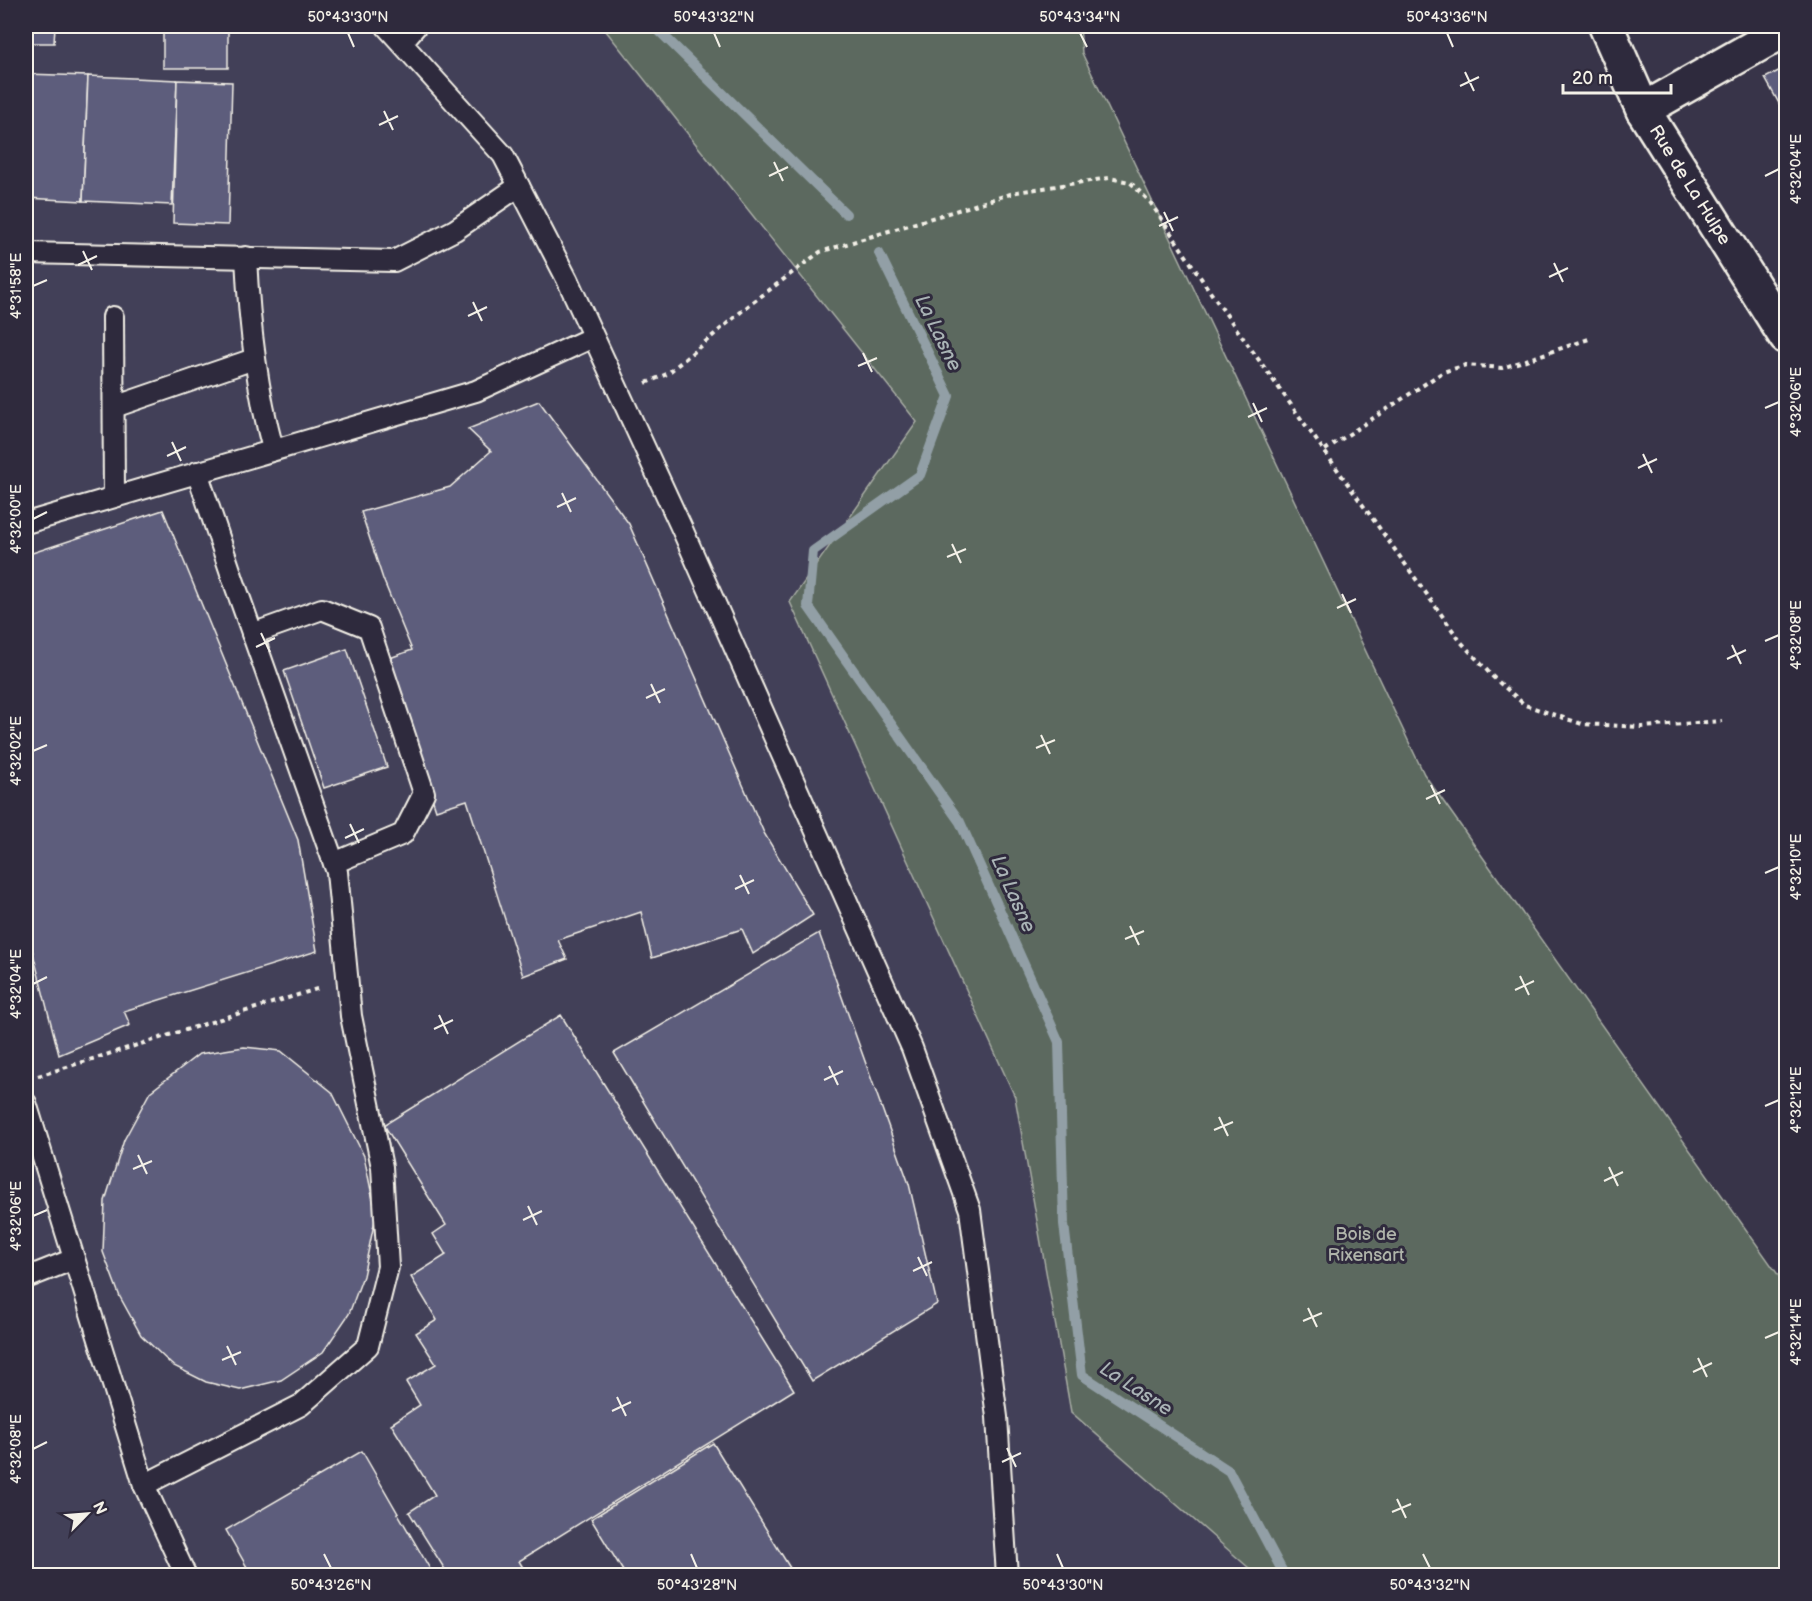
<svg xmlns="http://www.w3.org/2000/svg" width="1812" height="1601" font-family="'Balsamiq Sans',sans-serif">
	<style>
		.built { fill: #434058 }
		.green { fill: #5b695f; stroke: #a8ada4; stroke-width: 1.5 }
		.lines { fill: none; stroke-linecap: round; stroke-linejoin: round }
		.stream { stroke: #929fa6; stroke-width: 10 }
		.building { fill: #5d5d7b; stroke: #f4f1e8; stroke-width: 1.5 }
		.lane-casing { stroke: #f4f1e8; stroke-width: 24 }
		.street-casing { stroke: #f4f1e8; stroke-width: 38 }
		.secondary-casing { stroke: #f4f1e8; stroke-width: 38 }
		.path { stroke: #f4f1e8; stroke-width: 4; stroke-dasharray: 4.5 4.5; stroke-linecap: butt }
		.lane { stroke: #2f2a3d; stroke-width: 20 }
		.street { stroke: #2f2a3d; stroke-width: 33 }
		.secondary { stroke: #2f2a3d; stroke-width: 33 }
		.ticks { fill: none; stroke: #f4f1e8; stroke-width: 2 }
		.labels { text-anchor: middle; dominant-baseline: central; stroke-width: 6; stroke-linejoin: round; paint-order: stroke }
		.street-label { font-size: 18px; fill: #f4f1e8; stroke: #2f2a3d }
		.park-label { font-size: 18px; fill: #afb4aa; stroke: #2f2a3d }
		.water-label { font-size: 20px; font-style: italic; fill: #aab4b6; stroke: #2f2a3d }
		.neatline { fill: none; stroke: #f4f1e8; stroke-width: 2 }
		.ticks-label { font-size: 15px; text-anchor: middle; fill: #f4f1e8 }
	</style>
	<rect width="100%" height="100%" fill="#383449"/>
	<filter id="ink" filterUnits="userSpaceOnUse"><feTurbulence type="fractalNoise" baseFrequency=".0167" numOctaves="2"/><feDisplacementMap in="SourceGraphic" scale="12" xChannelSelector="R" yChannelSelector="G"/><feConvolveMatrix kernelMatrix="1 2 1 2 8 2 1 2 1" color-interpolation-filters="sRGB"/></filter>
	<g filter="url(#ink)">
		<path class="built" d="M 26,26 L 602,26 L 917,422 L 790,602 L 1015,1097 L 1071,1412 L 1250,1569 L 1244,1576 L 26,1576 Z"/>
		<path class="green" d="M 602,26 L 1080,26 L 1082,53 L 1424,774 L 1786,1286 L 1786,1575 L 1244,1575 L 1249,1568 L 1071,1412 L 1015,1097 L 790,602 L 917,422 Z"/>
		<g class="lines">
			<g class="stream">
				<path d="M 654,26 L 846,214"/>
				<path d="M 879,253 L 949,396 L 920,475 L 813,551 L 808,606 L 960,822 L 1059,1042 L 1064,1224 L 1082,1375 L 1229,1471 L 1285,1576"/>
			</g>
		</g>
		<g class="building">
			<path d="M 26,26 L 55,26 L 54,43 L 26,43 Z"/>
			<rect x="163" y="26" width="65" height="42"/>
			<path d="M 1786,67 L 1786,116 L 1765,78 Z"/>
			<path d="M 26,74 L 88,76 L 83,201 L 26,198 Z"/>
			<path d="M 88,76 L 177,80 L 172,205 L 83,201 Z"/>
			<path d="M 177,80 L 232,82 L 228,225 L 173,223 Z"/>
			<path d="M 539,401 L 629,524 L 764,833 L 813,915 L 753,954 L 742,929 L 652,958 L 641,912 L 558,940 L 567,959 L 523,976 L 467,800 L 436,810 L 387,659 L 412,650 L 383,579 L 361,512 L 450,487 L 491,451 L 468,429 Z"/>
			<path d="M 163,510 L 298,840 L 317,951 L 124,1011 L 130,1025 L 59,1055 L 26,926 L 26,555 Z"/>
			<path d="M 347,649 L 387,767 L 324,788 L 284,671 Z"/>
			<path d="M 819,933 L 909,1184 L 937,1304 L 812,1381 L 614,1053 Z"/>
			<path d="M 561,1015 L 794,1390 L 519,1561 L 528,1576 L 449,1576 L 409,1512 L 435,1495 L 391,1424 L 420,1405 L 406,1382 L 436,1364 L 416,1333 L 437,1320 L 411,1277 L 446,1255 L 433,1234 L 446,1225 L 384,1125 Z"/>
			<path d="M 244,1047 L 281,1051 L 332,1092 L 364,1156 L 376,1215 L 363,1276 L 349,1314 L 323,1352 L 281,1380 L 240,1390 L 206,1382 L 172,1365 L 141,1335 L 120,1297 L 103,1252 L 105,1201 L 124,1140 L 150,1092 L 199,1054 Z"/>
			<path d="M 713,1443 L 795,1576 L 626,1576 L 591,1519 Z"/>
			<path d="M 362,1451 L 434,1576 L 252,1576 L 226,1530 Z"/>
		</g>
		<g class="lines">
			<g class="lane-casing">
				<g id="lane">
					<path d="M 386,26 L 503,155 L 567,279 L 682,529 L 912,1048 L 970,1210 L 997,1417 L 1007,1576"/>
					<path d="M 402,42 L 416,26"/>
					<path d="M 26,253 L 394,261 L 455,230 L 519,186"/>
					<path d="M 246,257 C 249,323 256,386 273,449"/>
					<path d="M 113,317 L 114,496"/>
					<path d="M 114,407 L 254,359"/>
					<path d="M 26,523 L 476,391 L 593,337"/>
					<path d="M 252,634 L 322,609 L 369,628 L 424,793 L 403,834 L 334,863"/>
					<path d="M 26,1103 L 144,1485 L 186,1576"/>
					<path d="M 26,1278 L 74,1259"/>
					<path d="M 144,1485 L 301,1405 L 368,1346 L 388,1267 L 382,1167 L 351,1016 L 337,872 L 234,582 L 197,472"/>
				</g>
			</g>
			<g class="street-casing">
				<path id="street" d="M 1643,110 L 1786,29"/>
			</g>
			<g class="secondary-casing">
				<path id="secondary" d="M 1606,26 L 1643,110 L 1786,337"/>
			</g>
			<g class="path">
				<path d="M 646,383 L 667,374 L 748,306 L 820,252 L 1017,192 L 1109,178 L 1130,182 L 1150,202 L 1213,296 L 1461,642 L 1493,677 L 1525,705 L 1582,724 L 1642,727 L 1722,721"/>
				<path d="M 1325,450 L 1443,372 L 1466,365 L 1502,368 L 1592,338"/>
				<path d="M 38,1076 L 320,988"/>
			</g>
			<use href="#lane" class="lane"/>
			<use href="#street" class="street"/>
			<use href="#secondary" class="secondary"/>
		</g>
	</g>
	<path class="ticks" d="M 348,33 L 354,47M 714,33 L 720,47M 1080,33 L 1087,47M 1447,33 L 1453,47M 1465,72 L 1474,91M 1460,86 L 1479,77M 384,111 L 393,130M 379,125 L 398,116M 774,162 L 783,181M 769,176 L 788,167M 1765,176 L 1779,169M 1164,212 L 1173,231M 1159,226 L 1178,217M 83,251 L 92,270M 1554,263 L 1563,282M 78,265 L 97,256M 1549,277 L 1568,268M 33,286 L 47,280M 473,302 L 482,321M 468,316 L 487,307M 863,353 L 872,372M 858,366 L 877,358M 1253,403 L 1262,422M 1765,408 L 1779,402M 1248,417 L 1267,408M 172,442 L 181,461M 1643,454 L 1652,473M 167,456 L 186,447M 1638,468 L 1657,459M 562,493 L 571,512M 557,507 L 576,498M 33,519 L 47,512M 952,544 L 961,563M 947,557 L 966,549M 1342,594 L 1351,613M 1337,608 L 1356,599M 261,633 L 270,652M 1765,641 L 1779,635M 1732,645 L 1741,664M 256,647 L 275,638M 1727,659 L 1746,650M 651,684 L 660,703M 646,698 L 665,689M 1041,735 L 1050,754M 1036,748 L 1055,740M 33,751 L 47,745M 1431,785 L 1440,804M 1426,799 L 1445,790M 350,824 L 359,843M 345,838 L 364,829M 1765,873 L 1779,867M 740,875 L 749,894M 735,889 L 754,880M 1130,926 L 1139,945M 1125,939 L 1144,931M 1520,976 L 1529,995M 33,984 L 47,977M 1515,990 L 1534,981M 439,1015 L 448,1034M 434,1029 L 453,1020M 829,1066 L 838,1085M 824,1080 L 843,1071M 1765,1106 L 1779,1100M 1219,1117 L 1228,1136M 1214,1130 L 1233,1122M 138,1155 L 147,1174M 1609,1167 L 1618,1186M 133,1169 L 152,1161M 1604,1181 L 1623,1172M 528,1206 L 537,1225M 33,1216 L 47,1210M 523,1220 L 542,1211M 918,1257 L 927,1276M 913,1271 L 932,1262M 1308,1308 L 1317,1327M 1303,1321 L 1322,1313M 1765,1338 L 1779,1332M 227,1346 L 236,1365M 1698,1358 L 1707,1377M 222,1360 L 241,1352M 1693,1372 L 1712,1363M 617,1397 L 626,1416M 612,1411 L 631,1402M 1007,1448 L 1016,1467M 33,1449 L 47,1442M 1002,1462 L 1021,1453M 1397,1499 L 1406,1518M 1392,1512 L 1411,1504M 324,1554 L 331,1568M 691,1554 L 697,1568M 1057,1554 L 1063,1568M 1423,1554 L 1430,1568"/>
	<g class="labels">
		<g class="street-label">
			<text transform="translate(1690 185) rotate(58)">Rue de La Hulpe</text>
		</g>
		<g class="park-label">
			<text x="1366" y="1234">Bois de<tspan x="1366" dy="21">Rixensart</tspan></text>
		</g>
		<g class="water-label">
			<text transform="translate(938 333) rotate(64)">La Lasne</text>
			<text transform="translate(1013 894) rotate(66)">La Lasne</text>
			<text transform="translate(1136 1389) rotate(33)">La Lasne</text>
		</g>
	</g>
	<rect width="1812" height="1601" fill="none" stroke="#2f2a3d" stroke-width="66"/>
	<g transform="translate(87 1514) rotate(65)" stroke="#2f2a3d" stroke-width="4.5" paint-order="stroke">
	<path d="M0-4.5L10 22L0 15L-10 22Z" fill="#f4f1e8"/>
	<text y="-9" font-size="16" font-weight="bold" text-anchor="middle" fill="#f4f1e8">N</text>
	</g>
	<path d="M1563 84v9h108v-9" fill="none" stroke="#f4f1e8" stroke-width="3"/>
	<text x="1572" y="84" font-size="18" fill="#f4f1e8" stroke="#2f2a3d" stroke-width="4.5" paint-order="stroke">20 m</text>
	<rect x="33" y="33" width="1746" height="1535" class="neatline"/>
	<g class="ticks-label">
		<text x="348" y="22">50°43'30"N</text>
		<text x="714" y="22">50°43'32"N</text>
		<text x="1080" y="22">50°43'34"N</text>
		<text x="1447" y="22">50°43'36"N</text>
		<text transform="translate(1796 169) rotate(-90)" y="5">4°32'04"E</text>
		<text transform="translate(16 286) rotate(-90)" y="5">4°31'58"E</text>
		<text transform="translate(1796 402) rotate(-90)" y="5">4°32'06"E</text>
		<text transform="translate(16 519) rotate(-90)" y="5">4°32'00"E</text>
		<text transform="translate(1796 635) rotate(-90)" y="5">4°32'08"E</text>
		<text transform="translate(16 751) rotate(-90)" y="5">4°32'02"E</text>
		<text transform="translate(1796 867) rotate(-90)" y="5">4°32'10"E</text>
		<text transform="translate(16 984) rotate(-90)" y="5">4°32'04"E</text>
		<text transform="translate(1796 1100) rotate(-90)" y="5">4°32'12"E</text>
		<text transform="translate(16 1216) rotate(-90)" y="5">4°32'06"E</text>
		<text transform="translate(1796 1332) rotate(-90)" y="5">4°32'14"E</text>
		<text transform="translate(16 1449) rotate(-90)" y="5">4°32'08"E</text>
		<text x="331" y="1590">50°43'26"N</text>
		<text x="697" y="1590">50°43'28"N</text>
		<text x="1063" y="1590">50°43'30"N</text>
		<text x="1430" y="1590">50°43'32"N</text>
	</g>
</svg>
